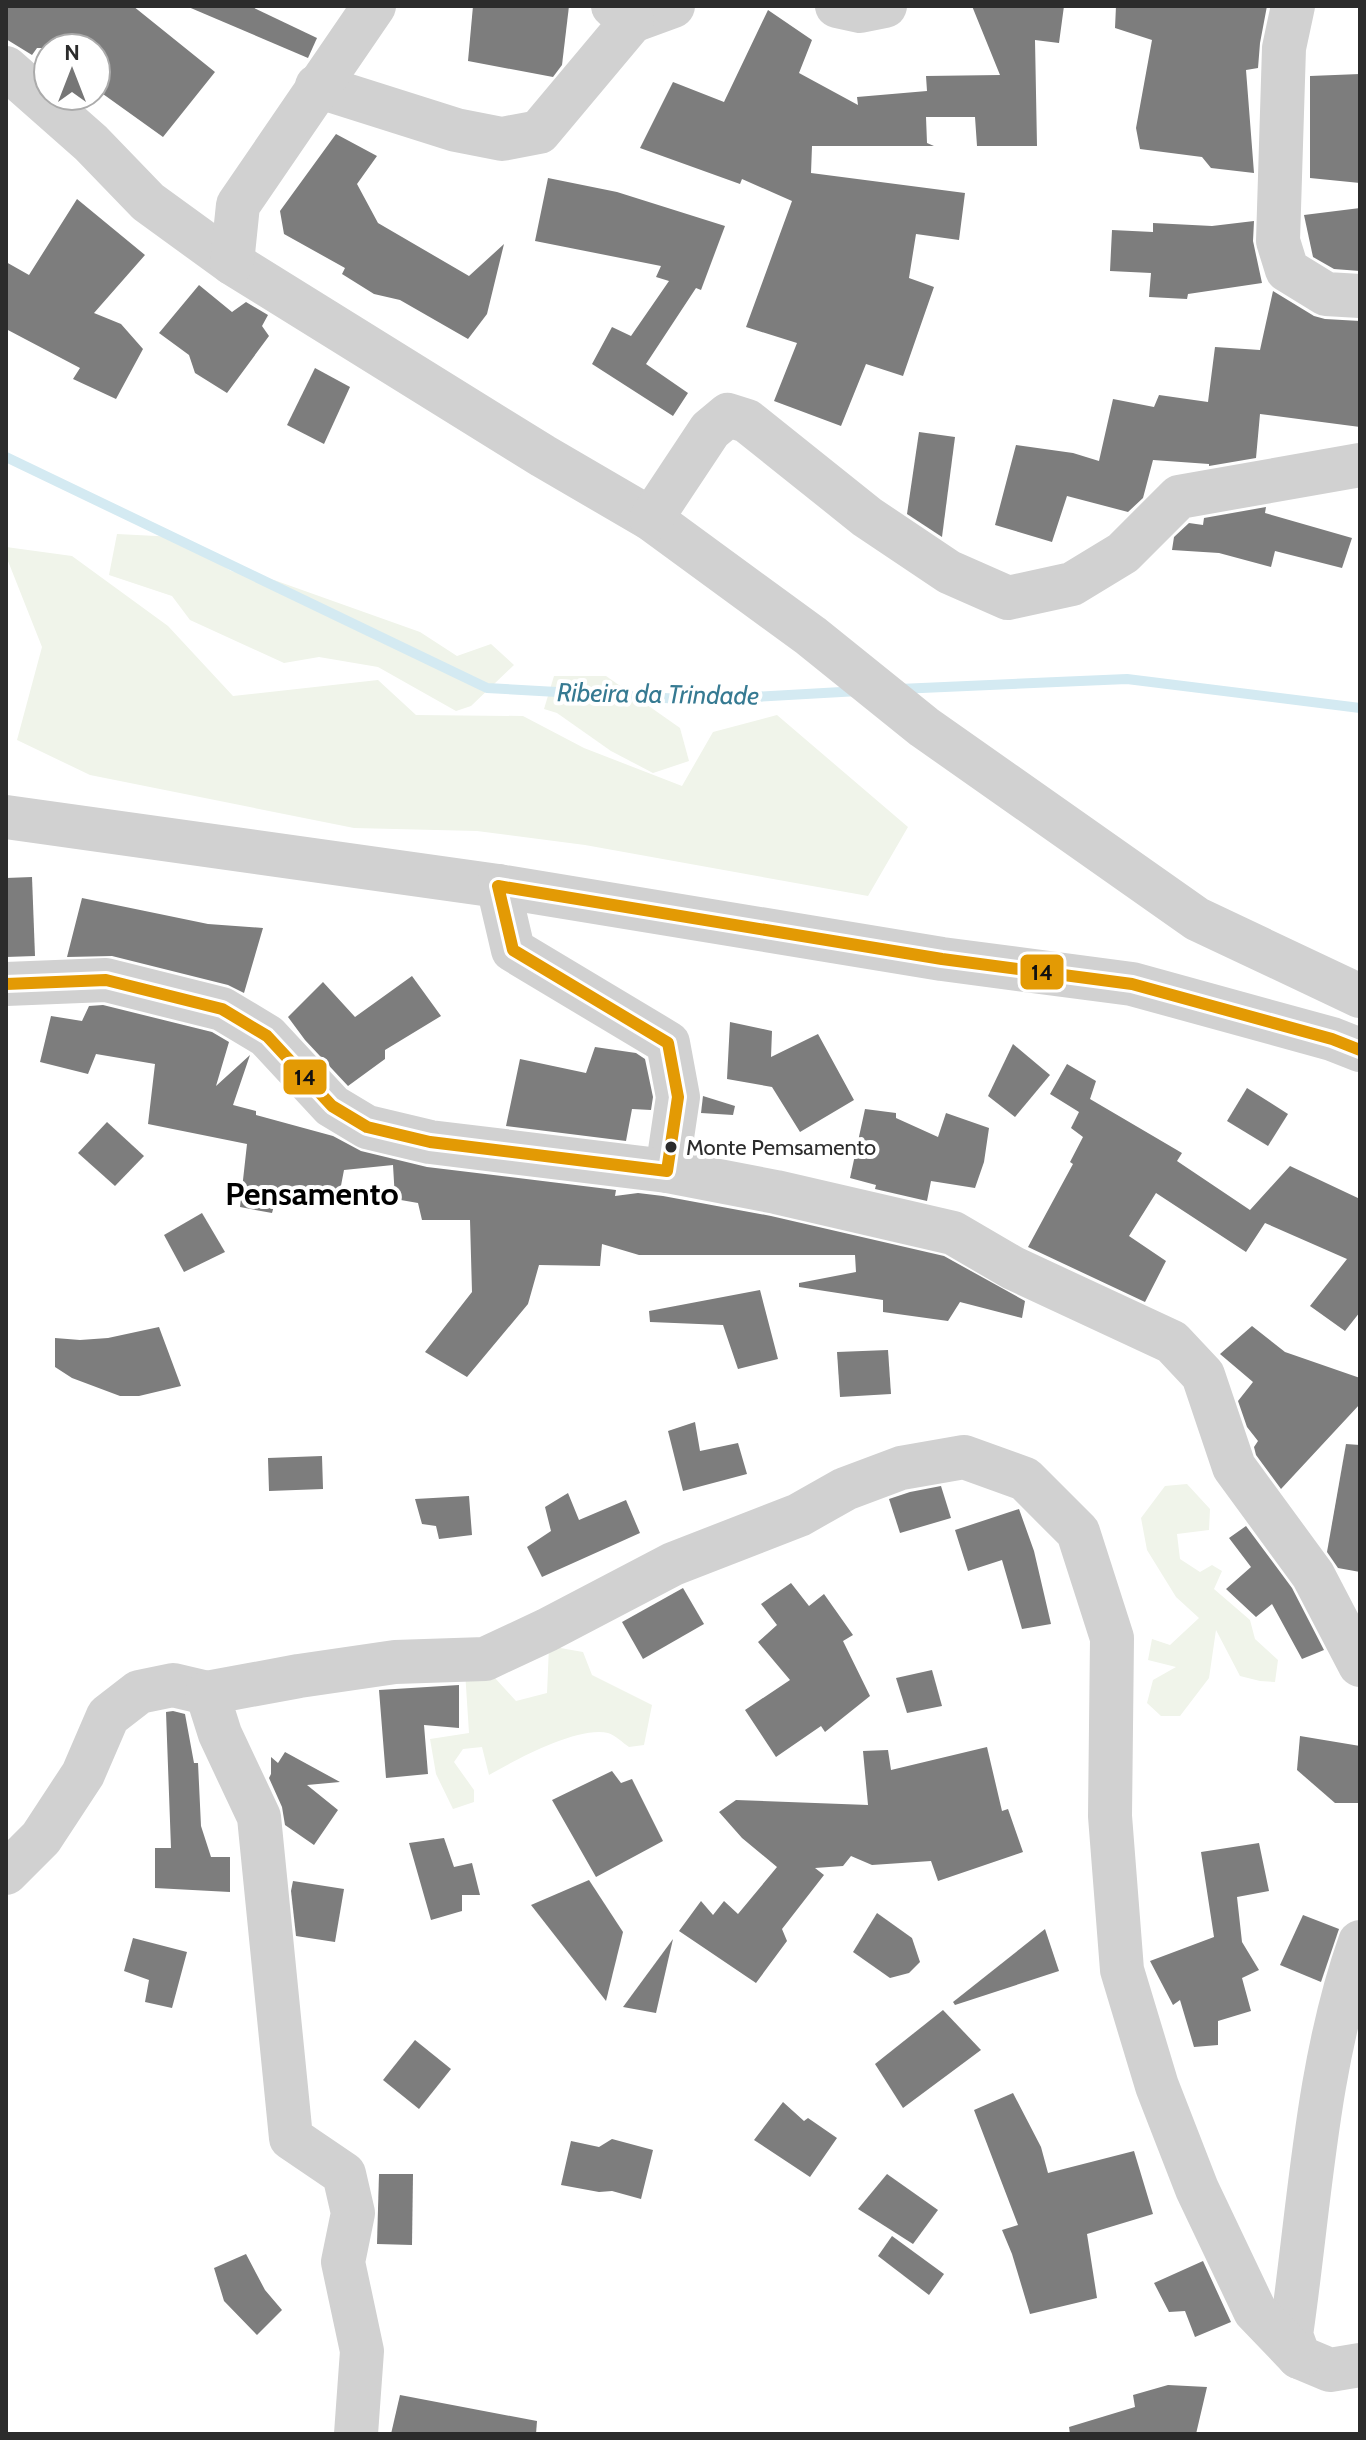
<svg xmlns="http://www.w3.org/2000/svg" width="1366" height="2440" font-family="Cabin,sans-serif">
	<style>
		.green { fill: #f0f4ea }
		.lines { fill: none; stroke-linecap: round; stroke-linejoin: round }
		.stream { stroke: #d4eaf2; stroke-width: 10 }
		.building { fill: #7d7d7d }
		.minor { stroke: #d1d1d1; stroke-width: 44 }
		.bus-1-casing { stroke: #fff; stroke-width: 18 }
		.bus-1 { stroke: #e39a04; stroke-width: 12 }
		.bus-dot { fill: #2c2c2c; stroke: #fff; stroke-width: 3 }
		.labels { text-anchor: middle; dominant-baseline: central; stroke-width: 8; stroke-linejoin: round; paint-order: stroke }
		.bus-label { font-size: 22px; fill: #2c2c2c; stroke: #fff; text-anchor: start }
		.water-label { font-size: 26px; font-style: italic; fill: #367a92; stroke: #fff }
		.district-label { font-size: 32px; font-weight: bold; fill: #000; stroke: #fff }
		.line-badge { stroke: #fff; stroke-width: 3 }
		.pale-badge-label { font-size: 22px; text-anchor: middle; font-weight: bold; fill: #111 }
	</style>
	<rect width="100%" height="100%" fill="#fff"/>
	<g class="green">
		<path d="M 117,534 L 176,537 L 231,571 L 274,580 L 420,632 L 457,656 L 491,644 L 514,665 L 471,706 L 456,711 L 378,667 L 319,657 L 284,663 L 190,620 L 172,596 L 109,575 Z"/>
		<path d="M 6,547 L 72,556 L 168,626 L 233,696 L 378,680 L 416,715 L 523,716 L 584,748 L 682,786 L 713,732 L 777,715 L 908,827 L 868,896 L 585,845 L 477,831 L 354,828 L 90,775 L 17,740 L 42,647 L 6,556 Z"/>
		<path d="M 554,676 L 606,676 L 680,728 L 689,761 L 653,773 L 611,751 L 557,713 L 544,709 Z"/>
		<path d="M 1187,1484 L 1210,1509 L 1209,1530 L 1177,1534 L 1180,1559 L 1200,1572 L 1212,1565 L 1222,1571 L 1214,1589 L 1250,1620 L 1255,1639 L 1278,1660 L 1275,1682 L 1260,1681 L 1240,1676 L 1216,1630 L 1209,1678 L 1180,1716 L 1161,1716 L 1147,1703 L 1153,1680 L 1176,1667 L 1148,1660 L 1152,1639 L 1170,1645 L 1199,1618 L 1176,1597 L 1147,1550 L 1141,1518 L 1165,1486 Z"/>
		<path d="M 549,1646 L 583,1652 L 592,1675 L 652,1705 L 644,1745 L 629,1747 C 623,1743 615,1735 608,1733 C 578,1726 515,1760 489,1775 L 482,1747 L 463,1749 L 454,1762 L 474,1790 L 474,1802 L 453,1809 L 436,1774 L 430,1739 L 469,1733 L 465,1671 L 495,1678 L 516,1701 L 547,1693 Z"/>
	</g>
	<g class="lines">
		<g class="stream">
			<path d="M 6,457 L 487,688 L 700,700 L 859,691"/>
			<path d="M 899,689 L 1127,679 L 1360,708"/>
		</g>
	</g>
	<g class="building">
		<path d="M 6,6 L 133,6 L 215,72 L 163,137 L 96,89 L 96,48 L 37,48 L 32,55 L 6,39 Z"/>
		<path d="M 186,6 L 250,6 L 317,38 L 308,58 Z"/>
		<path d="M 473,6 L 569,6 L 562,65 L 553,77 L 468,61 Z"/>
		<path d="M 972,6 L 1064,6 L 1059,43 L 1035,40 L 1037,146 L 977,146 L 975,117 L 926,117 L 927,143 L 934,146 L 812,146 L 811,173 L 965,193 L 959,240 L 916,234 L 909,278 L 934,287 L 903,376 L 866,364 L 841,426 L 774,401 L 797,343 L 746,327 L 792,201 L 742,179 L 740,184 L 640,148 L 673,82 L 724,102 L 768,10 L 812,40 L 799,73 L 858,105 L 857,97 L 927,91 L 926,76 L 1000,75 Z"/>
		<path d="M 1116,6 L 1267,6 L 1260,43 L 1258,68 L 1246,70 L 1254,173 L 1211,168 L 1202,157 L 1140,149 L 1136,128 L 1152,40 L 1115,28 Z"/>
		<path d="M 1360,74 L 1360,183 L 1310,178 L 1310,76 Z"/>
		<path d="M 336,134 L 377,156 L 357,184 L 378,223 L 469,276 L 504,244 L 487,314 L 468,339 L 400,300 L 374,294 L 342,274 L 345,268 L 284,234 L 280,211 Z"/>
		<path d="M 548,178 L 617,192 L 725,226 L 701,290 L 696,288 L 646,364 L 688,393 L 673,416 L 592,364 L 612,327 L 631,336 L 669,281 L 656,277 L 661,266 L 535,241 Z"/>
		<path d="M 77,199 L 145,255 L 94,313 L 121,324 L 143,349 L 116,399 L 73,379 L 80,368 L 6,329 L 6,262 L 29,275 Z"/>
		<path d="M 1360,208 L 1360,271 L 1334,269 L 1313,257 L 1304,215 Z"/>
		<path d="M 1254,221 L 1253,241 L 1262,283 L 1188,294 L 1187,299 L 1149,297 L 1151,273 L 1110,271 L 1112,230 L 1153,232 L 1153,223 L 1212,226 Z"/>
		<path d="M 199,285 L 232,312 L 246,302 L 268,315 L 262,326 L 269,336 L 227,393 L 195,373 L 189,355 L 159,333 Z"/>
		<path d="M 1273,291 L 1314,316 L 1325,319 L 1360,321 L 1360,427 L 1260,414 L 1256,458 L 1209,466 L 1209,464 L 1153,460 L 1143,498 L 1128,512 L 1067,496 L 1052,542 L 995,525 L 1016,445 L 1073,453 L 1099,461 L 1113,399 L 1154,407 L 1159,395 L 1208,402 L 1215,347 L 1260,350 Z"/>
		<path d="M 315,368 L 350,387 L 324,444 L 287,425 Z"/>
		<path d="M 919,432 L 955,437 L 942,537 L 907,514 Z"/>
		<path d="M 1266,507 L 1265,513 L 1352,538 L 1342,568 L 1275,551 L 1271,567 L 1219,553 L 1172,550 L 1174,537 L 1189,523 L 1203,525 L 1204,518 Z"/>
		<path d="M 32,877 L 35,956 L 6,957 L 6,878 Z"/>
		<path d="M 82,898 L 208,924 L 263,928 L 244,993 L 228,985 L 112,956 L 67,957 Z"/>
		<path d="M 412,976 L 441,1016 L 385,1050 L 385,1059 L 348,1086 L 305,1040 L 288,1017 L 323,982 L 355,1017 Z"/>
		<path d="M 103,1005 L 212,1032 L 229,1042 L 216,1086 L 250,1055 L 233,1105 L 256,1111 L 256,1115 L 333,1136 L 361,1151 L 427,1167 L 616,1190 L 615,1196 L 638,1193 L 663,1196 L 771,1216 L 944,1256 L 1025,1301 L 1022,1318 L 960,1302 L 948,1321 L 883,1312 L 883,1300 L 799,1287 L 799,1283 L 856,1272 L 855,1255 L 639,1255 L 602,1244 L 600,1266 L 539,1265 L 528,1304 L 467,1377 L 425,1352 L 472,1292 L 470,1220 L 422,1220 L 418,1203 L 395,1199 L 393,1165 L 344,1170 L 339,1196 L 279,1188 L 272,1213 L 240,1207 L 247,1144 L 148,1124 L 155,1064 L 96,1054 L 88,1074 L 40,1062 L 51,1016 L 82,1021 L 89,1006 Z"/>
		<path d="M 730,1022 L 772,1031 L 771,1057 L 818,1034 L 854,1100 L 800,1132 L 772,1087 L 727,1079 Z"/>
		<path d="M 1013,1044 L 1050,1075 L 1015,1117 L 988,1096 Z"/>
		<path d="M 595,1047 L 636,1053 L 645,1059 L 653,1097 L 651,1110 L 632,1109 L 626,1141 L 506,1126 L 520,1059 L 586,1073 Z"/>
		<path d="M 1067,1064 L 1096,1081 L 1090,1099 L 1182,1153 L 1177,1161 L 1250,1210 L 1290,1166 L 1360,1199 L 1360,1312 L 1345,1331 L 1310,1306 L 1347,1259 L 1265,1223 L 1246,1252 L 1156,1193 L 1129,1236 L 1166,1261 L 1145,1302 L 1028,1247 L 1073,1164 L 1070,1162 L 1083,1137 L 1071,1128 L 1079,1112 L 1050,1094 Z"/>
		<path d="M 1247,1088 L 1288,1114 L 1268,1146 L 1227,1121 Z"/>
		<path d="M 703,1096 L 735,1106 L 733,1115 L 701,1113 Z"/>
		<path d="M 865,1109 L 896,1113 L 896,1118 L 938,1137 L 946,1113 L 989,1128 L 984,1162 L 975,1188 L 931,1181 L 927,1201 L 875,1189 L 876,1185 L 850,1178 Z"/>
		<path d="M 107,1122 L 144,1156 L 115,1186 L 78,1153 Z"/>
		<path d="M 202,1213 L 225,1252 L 184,1272 L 164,1235 Z"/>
		<path d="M 760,1290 L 778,1359 L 738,1369 L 723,1325 L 650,1322 L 649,1311 Z"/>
		<path d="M 1252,1326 L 1285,1352 L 1360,1378 L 1360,1404 L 1281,1489 L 1256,1455 L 1254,1447 L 1258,1441 L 1247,1427 L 1238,1401 L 1253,1382 L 1220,1354 Z"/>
		<path d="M 159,1327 L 181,1386 L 139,1396 L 120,1396 L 72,1378 L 55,1367 L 55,1338 L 80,1340 L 108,1338 Z"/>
		<path d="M 888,1350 L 891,1394 L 840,1397 L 837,1352 Z"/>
		<path d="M 695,1422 L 700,1451 L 738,1443 L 747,1474 L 683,1491 L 668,1431 Z"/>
		<path d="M 1346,1444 L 1360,1445 L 1360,1572 L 1338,1568 L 1327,1552 Z"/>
		<path d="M 322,1456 L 323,1489 L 269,1491 L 268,1458 Z"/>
		<path d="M 941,1486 L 951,1518 L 900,1533 L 889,1499 L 910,1492 Z"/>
		<path d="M 568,1493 L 579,1520 L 626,1500 L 640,1533 L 542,1577 L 527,1547 L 551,1531 L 545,1507 Z"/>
		<path d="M 469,1496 L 472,1535 L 439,1539 L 436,1526 L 422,1524 L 415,1499 Z"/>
		<path d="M 1019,1509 L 1034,1551 L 1051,1624 L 1022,1629 L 1002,1560 L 968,1571 L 955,1530 Z"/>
		<path d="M 1246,1526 L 1292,1588 L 1324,1650 L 1302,1659 L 1272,1604 L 1256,1617 L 1226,1589 L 1251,1567 L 1229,1538 Z"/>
		<path d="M 791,1583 L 809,1606 L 824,1594 L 853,1635 L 843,1641 L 870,1696 L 825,1732 L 821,1726 L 776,1757 L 745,1710 L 790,1680 L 758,1642 L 777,1625 L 761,1604 Z"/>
		<path d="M 683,1588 L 704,1624 L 643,1659 L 622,1622 Z"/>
		<path d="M 932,1670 L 942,1706 L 907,1713 L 896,1678 Z"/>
		<path d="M 459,1685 L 459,1728 L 424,1725 L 428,1774 L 386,1778 L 379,1690 Z"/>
		<path d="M 173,1711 L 185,1714 L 194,1763 L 198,1763 L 201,1826 L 211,1857 L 230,1857 L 230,1892 L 155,1888 L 155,1848 L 171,1848 L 166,1712 Z"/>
		<path d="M 1300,1736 L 1360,1746 L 1360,1803 L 1335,1803 L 1297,1770 Z"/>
		<path d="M 987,1747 L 1002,1811 L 1008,1809 L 1023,1852 L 938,1881 L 931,1861 L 872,1865 L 851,1856 L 843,1866 L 815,1868 L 824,1875 L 782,1929 L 787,1941 L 756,1983 L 679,1931 L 701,1901 L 713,1915 L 724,1901 L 738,1914 L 777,1867 L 742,1838 L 719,1812 L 736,1800 L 868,1805 L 863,1751 L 888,1750 L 891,1770 Z"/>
		<path d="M 285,1752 L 340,1782 L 307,1785 L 338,1810 L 314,1845 L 285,1825 L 282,1807 L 269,1778 L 271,1774 L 271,1757 L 278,1763 Z"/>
		<path d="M 612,1771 L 621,1783 L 632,1779 L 663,1841 L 596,1877 L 552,1800 Z"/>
		<path d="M 444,1838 L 454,1867 L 472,1863 L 480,1895 L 462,1895 L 462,1911 L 431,1920 L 409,1843 Z"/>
		<path d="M 1259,1843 L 1269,1891 L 1237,1897 L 1242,1942 L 1259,1970 L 1242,1978 L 1251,2011 L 1218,2021 L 1218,2045 L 1194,2047 L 1180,2000 L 1173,2005 L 1150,1961 L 1214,1937 L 1201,1852 Z"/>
		<path d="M 589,1880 L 623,1932 L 606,2001 L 531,1905 Z"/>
		<path d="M 293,1881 L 344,1889 L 335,1942 L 296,1936 L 291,1891 Z"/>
		<path d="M 877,1913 L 912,1938 L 920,1962 L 909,1973 L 890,1978 L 853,1952 Z"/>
		<path d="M 1303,1915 L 1339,1929 L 1321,1982 L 1280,1965 Z"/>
		<path d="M 1045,1929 L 1059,1971 L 955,2005 L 953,2002 Z"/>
		<path d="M 133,1938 L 187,1952 L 172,2008 L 145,2002 L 149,1980 L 124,1971 Z"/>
		<path d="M 673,1939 L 656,2013 L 623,2007 Z"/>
		<path d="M 943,2010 L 981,2050 L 903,2108 L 875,2064 Z"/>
		<path d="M 415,2040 L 451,2069 L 419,2109 L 383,2080 Z"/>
		<path d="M 1013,2093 L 1041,2147 L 1048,2173 L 1134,2151 L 1153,2214 L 1087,2234 L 1097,2298 L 1030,2314 L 1012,2254 L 1002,2230 L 1018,2225 L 974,2110 Z"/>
		<path d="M 783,2102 L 804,2121 L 808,2118 L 837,2138 L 810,2177 L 754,2140 Z"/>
		<path d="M 612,2139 L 653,2150 L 641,2199 L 612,2191 L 599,2192 L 561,2185 L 571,2141 L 599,2147 Z"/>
		<path d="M 379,2174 L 413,2174 L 412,2245 L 377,2244 Z"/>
		<path d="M 887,2174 L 938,2210 L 913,2244 L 858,2209 Z"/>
		<path d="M 892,2236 L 944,2274 L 929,2295 L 878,2256 Z"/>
		<path d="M 246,2254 L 265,2290 L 282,2310 L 257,2335 L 224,2301 L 214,2268 Z"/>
		<path d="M 1203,2261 L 1231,2322 L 1195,2337 L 1185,2311 L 1169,2312 L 1154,2283 Z"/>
		<path d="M 1168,2385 L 1207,2387 L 1196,2434 L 1070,2434 L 1069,2427 L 1135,2407 L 1133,2395 Z"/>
		<path d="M 400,2395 L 537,2421 L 536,2434 L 391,2434 Z"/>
	</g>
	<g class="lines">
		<g class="minor">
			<path d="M 837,6 L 860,11 L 885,6"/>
			<path d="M 1293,6 L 1284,48 L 1278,241 L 1287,270 L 1326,294 L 1360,296"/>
			<path d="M 632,21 L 673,6"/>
			<path d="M 6,68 L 91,143 L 148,202 L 232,263 L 543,456 L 651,519 L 811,636 L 924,727 L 1197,919 L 1360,996"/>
			<path d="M 317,86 L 456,130 L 502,139 L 539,132 L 632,21 L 613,6"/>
			<path d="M 232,263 L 238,205 L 374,6"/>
			<path d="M 651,519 L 710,430 L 728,415 L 747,421 L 867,517 L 949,572 L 1008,598 L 1072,584 L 1123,553 L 1179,497 L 1360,465"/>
			<path d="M 6,817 L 498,886 L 942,959 L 1132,984 L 1332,1039 L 1360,1050"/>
			<path d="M 498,886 L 513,950 L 668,1043 L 678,1097 L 667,1171"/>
			<path d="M 6,984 L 106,980 L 222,1009 L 267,1036 L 332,1106 L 367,1127 L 430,1142 L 667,1171 L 776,1192 L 953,1233 L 1013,1268 L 1172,1342 L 1203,1375 L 1234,1467 L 1313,1575 L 1360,1665"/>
			<path d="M 6,1873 L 41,1838 L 83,1774 L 108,1716 L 139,1692 L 173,1685 L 207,1693"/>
			<path d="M 1360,1942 C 1316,2067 1310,2204 1291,2335 L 1299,2357 L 1330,2370 L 1360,2365"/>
			<path d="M 356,2434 L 362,2351 L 343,2262 L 353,2213 L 344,2174 L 291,2138 L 259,1817 L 220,1734 L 207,1693 L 299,1676 L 395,1662 L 485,1659 L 547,1630 L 673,1564 L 799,1515 L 845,1489 L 901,1468 L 964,1457 L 1025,1479 L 1078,1532 L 1112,1638 L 1110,1816 L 1122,1970 L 1157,2086 L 1197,2189 L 1255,2311 L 1299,2357"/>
		</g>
		<g class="bus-1-casing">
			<path id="bus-1" d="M 6,984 L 106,980 L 222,1009 L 267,1036 L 332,1106 L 367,1127 L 430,1142 L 667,1171 L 678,1097 L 668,1043 L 513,950 L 498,886 L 942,959 L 1132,984 L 1332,1039 L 1360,1050"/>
		</g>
		<use href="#bus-1" class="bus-1"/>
	</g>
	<circle class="bus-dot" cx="671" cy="1147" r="7"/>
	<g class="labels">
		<g class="bus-label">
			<text x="686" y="1147">Monte Pemsamento</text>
		</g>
		<g class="water-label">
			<text transform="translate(658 694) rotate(1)">Ribeira da Trindade</text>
		</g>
		<g class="district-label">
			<text x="312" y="1193">Pensamento</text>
		</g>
	</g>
	<g class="line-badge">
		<rect x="1019" y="953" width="46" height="38" rx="8" fill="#e39a04"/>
		<rect x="282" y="1058" width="46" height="38" rx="8" fill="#e39a04"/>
	</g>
	<g class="pale-badge-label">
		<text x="1042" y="980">14</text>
		<text x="305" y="1085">14</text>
	</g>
	<rect width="1366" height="2440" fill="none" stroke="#2c2c2c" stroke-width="16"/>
	<g transform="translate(72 72)"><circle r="38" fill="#ffffff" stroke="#ababab" stroke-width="2"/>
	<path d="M0-6L14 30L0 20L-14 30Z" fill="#767676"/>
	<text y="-12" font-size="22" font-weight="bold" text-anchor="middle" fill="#2c2c2c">N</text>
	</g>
</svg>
